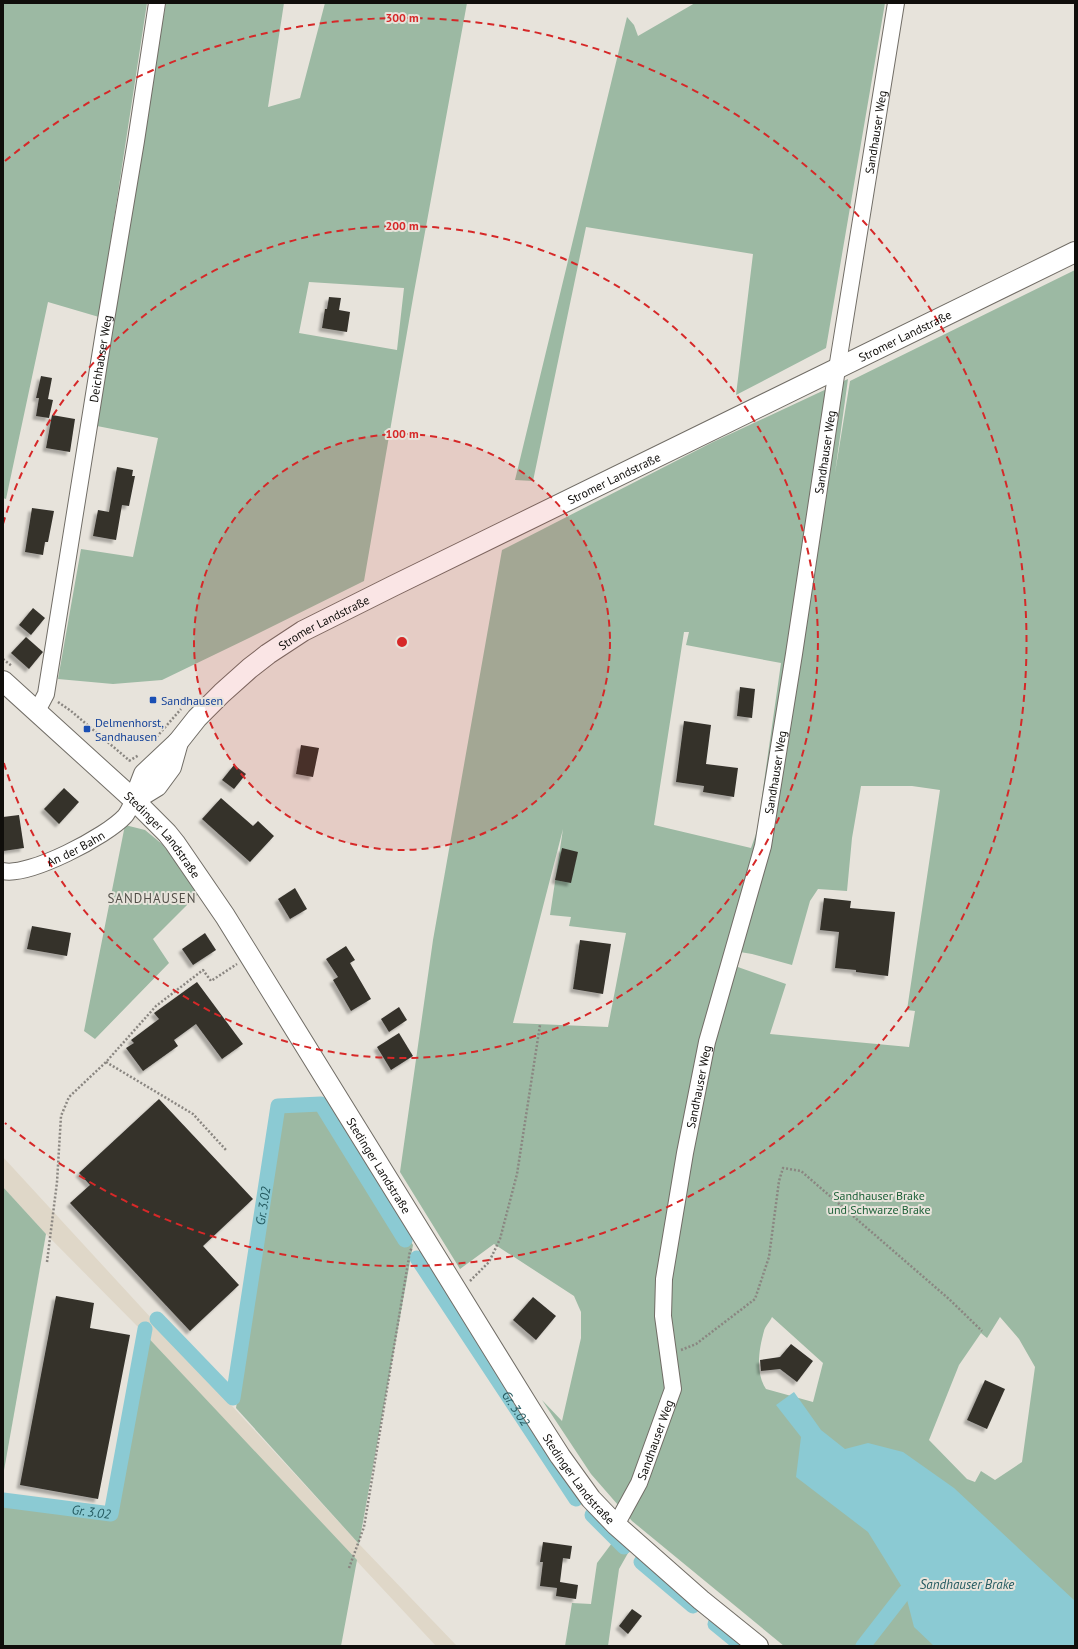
<svg xmlns="http://www.w3.org/2000/svg" width="1078" height="1649" font-family="'PT Sans',sans-serif">
	<style>
		.built { fill: #dfd7c8 }
		.green { fill: #9cb9a3; fill-rule: evenodd }
		.water { fill: #8bcad3 }
		.lines { fill: none; stroke-linecap: round; stroke-linejoin: round }
		.canal { stroke: #8bcad3; stroke-width: 15 }
		.building { fill: #35322c; filter: url(#shadow) }
		.minor-casing { stroke: #716d66; stroke-width: 18 }
		.major-casing { stroke: #716d66; stroke-width: 22 }
		.path { stroke: #8a8681; stroke-width: 2.5; stroke-dasharray: 2 2; stroke-linecap: butt }
		.minor { stroke: #fff; stroke-width: 16 }
		.major { stroke: #fff; stroke-width: 20 }
		.ring { fill: none; stroke: #d62828; stroke-width: 2; stroke-dasharray: 7 5 }
		.transit-dot { fill: #1a4fb4; stroke: #e7e3db; stroke-width: 1.5 }
		.labels { text-anchor: middle; dominant-baseline: central; stroke-width: 4; stroke-linejoin: round; paint-order: stroke }
		.street-label { font-size: 12px; fill: #100e0b; stroke: #e7e3db }
		.transit-label { font-size: 12px; fill: #164399; stroke: #e7e3db; text-anchor: start }
		.park-label { font-size: 12px; fill: #1f623a; stroke: #e7e3db }
		.neighbourhood-label { font-size: 13px; letter-spacing: 1px; fill: #514e47; stroke: #e7e3db }
		.water-label { font-size: 13px; font-style: italic; fill: #255b61; stroke: #e7e3db }
		.centre { fill: #d62828; stroke: #e7e3db; stroke-width: 2 }
		.ring-label { font-size: 12px; text-anchor: middle; font-weight: bold; fill: #d62828; stroke: #e7e3db; stroke-width: 4; stroke-linejoin: round; paint-order: stroke }
	</style>
	<defs>
		<filter id="shadow"><feDropShadow dx="-3.5" dy="3.5" stdDeviation="1" flood-color="#0004"/></filter>
	</defs>
	<rect width="100%" height="100%" fill="#e7e3db"/>
	<path class="built" d="M 3,1157 L 359,1544 L 457,1646 L 436,1646 L 141,1330 L 46,1234 L 3,1187 Z"/>
	<g class="green">
		<path d="M 3,3 L 147,3 L 99,317 L 48,302 L 6,499 L 3,498 Z"/>
		<path d="M 166,3 L 284,3 L 268,107 L 300,98 L 325,3 L 467,3 L 414,292 L 364,581 L 249,638 L 162,680 L 113,684 L 58,679 L 81,549 L 133,557 L 158,438 L 92,425 L 107,319 ZM 309,282 L 404,288 L 397,350 L 299,333 Z"/>
		<path d="M 695,3 L 885,3 L 826,348 L 736,395 L 753,254 L 586,227 L 533,481 L 515,480 L 627,17 L 634,25 L 638,36 Z"/>
		<path d="M 1075,270 L 1075,1646 L 784,1646 L 632,1521 L 591,1474 L 542,1400 L 562,1421 L 581,1338 L 581,1312 L 574,1296 L 494,1244 L 460,1269 L 400,1172 L 433,940 L 502,550 L 713,442 L 848,379 L 835,473 L 850,381 ZM 684,632 L 689,632 L 686,645 L 781,663 L 757,831 L 751,848 L 654,825 ZM 861,786 L 912,786 L 940,790 L 907,1010 L 915,1011 L 909,1047 L 770,1034 L 786,984 L 735,966 L 740,952 L 752,954 L 792,965 L 810,901 L 818,889 L 847,891 L 852,838 ZM 563,829 L 550,915 L 571,917 L 569,926 L 626,933 L 608,1027 L 513,1023 ZM 772,1317 L 823,1363 L 813,1402 L 766,1389 C 755,1373 759,1349 764,1331 C 765,1326 770,1322 772,1317 ZM 1000,1317 L 1019,1339 L 1035,1367 L 1022,1462 L 995,1480 L 981,1471 L 975,1482 L 967,1479 L 929,1440 L 959,1365 L 981,1333 L 987,1338 Z"/>
		<path d="M 125,825 L 145,830 L 162,844 L 200,892 L 153,939 L 169,963 L 95,1039 L 84,1031 Z"/>
		<path d="M 327,1108 L 413,1245 L 359,1544 L 236,1408 L 282,1111 Z"/>
		<path d="M 3,1187 L 46,1234 L 3,1476 Z"/>
		<path d="M 141,1330 L 357,1560 L 341,1646 L 3,1646 L 3,1495 L 106,1508 Z"/>
		<path d="M 618,1535 L 632,1546 L 619,1569 L 608,1646 L 565,1646 L 572,1603 L 591,1604 L 597,1563 Z"/>
	</g>
	<path class="water" d="M 794,1392 L 821,1430 L 845,1449 L 868,1443 L 903,1452 L 954,1488 L 1075,1601 L 1075,1646 L 934,1646 L 914,1627 L 905,1592 L 868,1532 L 796,1477 L 801,1437 L 776,1405 Z"/>
	<g class="lines">
		<g class="canal">
			<path id="s1" d="M 417,1258 L 576,1499"/>
			<path id="s2" d="M 157,1319 L 233,1398 L 278,1106 L 321,1104 L 405,1240"/>
			<path id="s3" d="M 3,1500 L 111,1514 L 145,1329"/>
			<path d="M 592,1515 L 624,1547"/>
			<path d="M 641,1562 L 693,1606"/>
			<path d="M 715,1624 L 742,1646"/>
			<path d="M 863,1646 L 905,1592"/>
		</g>
	</g>
	<g class="building">
		<path d="M 329,297 L 341,298 L 339,310 L 350,312 L 347,332 L 322,328 L 325,309 L 327,309 Z"/>
		<path d="M 41,376 L 52,378 L 48,399 L 53,400 L 49,418 L 36,416 L 39,398 L 36,398 Z"/>
		<path d="M 52,415 L 75,419 L 70,452 L 46,448 Z"/>
		<path d="M 117,467 L 133,470 L 132,476 L 135,476 L 129,506 L 122,505 L 116,540 L 93,536 L 98,510 L 109,512 Z"/>
		<path d="M 32,508 L 54,511 L 48,542 L 45,542 L 43,555 L 25,552 Z"/>
		<path d="M 33,608 L 45,618 L 31,635 L 19,625 Z"/>
		<path d="M 26,637 L 43,652 L 29,669 L 11,653 Z"/>
		<path d="M 740,687 L 755,689 L 752,718 L 737,716 Z"/>
		<path d="M 684,721 L 711,725 L 706,764 L 738,768 L 734,797 L 703,792 L 704,786 L 676,782 Z"/>
		<path d="M 301,745 L 319,748 L 313,777 L 296,774 Z"/>
		<path d="M 234,765 L 246,774 L 234,789 L 222,780 Z"/>
		<path d="M 64,788 L 79,802 L 59,824 L 44,809 Z"/>
		<path d="M 221,798 L 253,826 L 258,821 L 274,836 L 250,862 L 202,819 Z"/>
		<path d="M 19,815 L 24,848 L 3,851 L 3,817 Z"/>
		<path d="M 562,848 L 578,852 L 571,883 L 555,880 Z"/>
		<path d="M 295,888 L 307,909 L 290,919 L 278,899 Z"/>
		<path d="M 824,898 L 851,901 L 850,908 L 895,912 L 888,976 L 856,972 L 856,970 L 835,968 L 839,932 L 820,930 Z"/>
		<path d="M 32,926 L 71,933 L 67,956 L 27,949 Z"/>
		<path d="M 205,933 L 216,950 L 193,965 L 182,949 Z"/>
		<path d="M 580,940 L 611,944 L 603,994 L 573,989 Z"/>
		<path d="M 346,946 L 355,960 L 350,963 L 371,999 L 351,1011 L 333,980 L 338,977 L 326,959 Z"/>
		<path d="M 197,982 L 243,1044 L 222,1059 L 196,1024 L 174,1040 L 178,1046 L 143,1071 L 126,1048 L 134,1043 L 131,1040 L 159,1019 L 154,1013 Z"/>
		<path d="M 399,1007 L 407,1020 L 389,1032 L 381,1019 Z"/>
		<path d="M 399,1033 L 413,1056 L 391,1070 L 377,1047 Z"/>
		<path d="M 159,1099 L 253,1199 L 203,1246 L 239,1285 L 190,1331 L 70,1203 L 90,1185 L 79,1173 Z"/>
		<path d="M 56,1296 L 94,1303 L 90,1328 L 130,1335 L 98,1499 L 20,1485 Z"/>
		<path d="M 533,1297 L 556,1316 L 536,1340 L 513,1320 Z"/>
		<path d="M 791,1344 L 813,1361 L 797,1382 L 780,1369 L 761,1371 L 760,1360 L 780,1357 Z"/>
		<path d="M 985,1380 L 1005,1389 L 987,1429 L 967,1420 Z"/>
		<path d="M 543,1542 L 572,1546 L 570,1559 L 563,1558 L 560,1582 L 578,1585 L 576,1599 L 556,1596 L 557,1588 L 540,1586 L 543,1562 L 540,1562 Z"/>
		<path d="M 632,1609 L 642,1616 L 628,1634 L 619,1626 Z"/>
	</g>
	<g class="lines">
		<g class="minor-casing">
			<g id="minor">
				<path id="s4" d="M 37,711 L 46,694 L 104,332 L 136,141 L 157,3"/>
				<path id="s5" d="M 3,871 C 29,877 107,836 125,816 C 129,811 131,805 134,800"/>
				<path id="s6" d="M 616,1525 L 639,1483 L 673,1389 L 663,1316 L 664,1279 L 685,1153 L 707,1042 L 763,846 L 794,654 L 837,369 L 896,3"/>
			</g>
		</g>
		<g class="major-casing">
			<g id="major">
				<path id="s7" d="M 3,681 L 134,800 L 167,833 L 175,843 L 225,916 L 530,1409 L 560,1456 L 591,1499 L 616,1525 L 701,1600 L 758,1646"/>
				<path id="s8" d="M 134,800 L 144,774 L 178,742 L 197,718 L 222,693 L 250,668 L 268,654 L 303,631 L 393,586 L 1075,252"/>
				<path d="M 134,800 L 157,786 L 171,767 L 178,742"/>
			</g>
		</g>
		<g class="path">
			<path d="M 3,659 L 12,666"/>
			<path d="M 58,702 L 71,711 L 130,761"/>
			<path d="M 154,740 L 181,709"/>
			<path d="M 129,761 L 139,755"/>
			<path d="M 106,1062 L 193,1114 L 226,1150"/>
			<path d="M 47,1262 L 57,1182 L 61,1116 L 69,1097 L 106,1062 L 156,1006 L 203,970 L 211,981 L 237,964"/>
			<path d="M 470,1281 L 489,1262 L 500,1239 L 517,1174 L 540,1025"/>
			<path d="M 681,1350 L 696,1344 L 755,1299 L 769,1257 L 779,1181 L 783,1168 L 801,1171 L 949,1299 L 982,1331"/>
			<path d="M 349,1568 L 364,1527 L 410,1251 L 412,1248"/>
		</g>
		<use href="#minor" class="minor"/>
		<use href="#major" class="major"/>
	</g>
	<circle cx="402" cy="642" r="208" fill="#d62828" fill-opacity=".12"/>
	<g class="ring">
		<circle cx="402" cy="642" r="208"/>
		<path d="M3 524A416 416 0 1 1 3 760"/>
		<path d="M5 161A624 624 0 1 1 5 1123"/>
	</g>
	<g class="transit-dot">
		<rect x="149" y="696" width="8" height="8" rx="2"/>
		<rect x="83" y="725" width="8" height="8" rx="2"/>
	</g>
	<g class="labels">
		<g class="street-label">
			<text stroke="none"><textPath href="#s6" startOffset="1426">Sandhauser Weg</textPath></text>
			<text stroke="none"><textPath href="#s8" startOffset="913">Stromer Landstraße</textPath></text>
			<text stroke="none"><textPath href="#s4" startOffset="359">Deichhauser Weg</textPath></text>
			<text stroke="none"><textPath href="#s6" startOffset="1102">Sandhauser Weg</textPath></text>
			<text stroke="none"><textPath href="#s8" startOffset="589">Stromer Landstraße</textPath></text>
			<text stroke="none"><textPath href="#s8" startOffset="265">Stromer Landstraße</textPath></text>
			<text stroke="none"><textPath href="#s6" startOffset="778">Sandhauser Weg</textPath></text>
			<text stroke="none"><textPath href="#s7" startOffset="222">Stedinger Landstraße</textPath></text>
			<text stroke="none"><textPath href="#s5" startOffset="77">An der Bahn</textPath></text>
			<text stroke="none"><textPath href="#s6" startOffset="454">Sandhauser Weg</textPath></text>
			<text stroke="none"><textPath href="#s7" startOffset="618">Stedinger Landstraße</textPath></text>
			<text stroke="none"><textPath href="#s6" startOffset="94">Sandhauser Weg</textPath></text>
			<text stroke="none"><textPath href="#s7" startOffset="990">Stedinger Landstraße</textPath></text>
		</g>
		<g class="transit-label">
			<text x="161" y="700">Sandhausen</text>
			<text x="95" y="722">Delmenhorst,<tspan x="95" dy="14">Sandhausen</tspan></text>
		</g>
		<g class="park-label">
			<text x="879" y="1195">Sandhauser Brake<tspan x="879" dy="14">und Schwarze Brake</tspan></text>
		</g>
		<g class="neighbourhood-label">
			<text x="152" y="898">SANDHAUSEN</text>
		</g>
		<g class="water-label">
			<text stroke="none"><textPath href="#s2" startOffset="304">Gr. 3.02</textPath></text>
			<text stroke="none"><textPath href="#s1" startOffset="180">Gr. 3.02</textPath></text>
			<text stroke="none"><textPath href="#s3" startOffset="89">Gr. 3.02</textPath></text>
			<text x="967" y="1584">Sandhauser Brake</text>
		</g>
	</g>
	<circle cx="402" cy="642" r="6" class="centre"/>
	<g class="ring-label">
		<text x="402" y="22">300 m</text>
		<text x="402" y="230">200 m</text>
		<text x="402" y="438">100 m</text>
	</g>
	<rect width="1078" height="1649" fill="none" stroke="#100e0b" stroke-width="8"/>
</svg>
